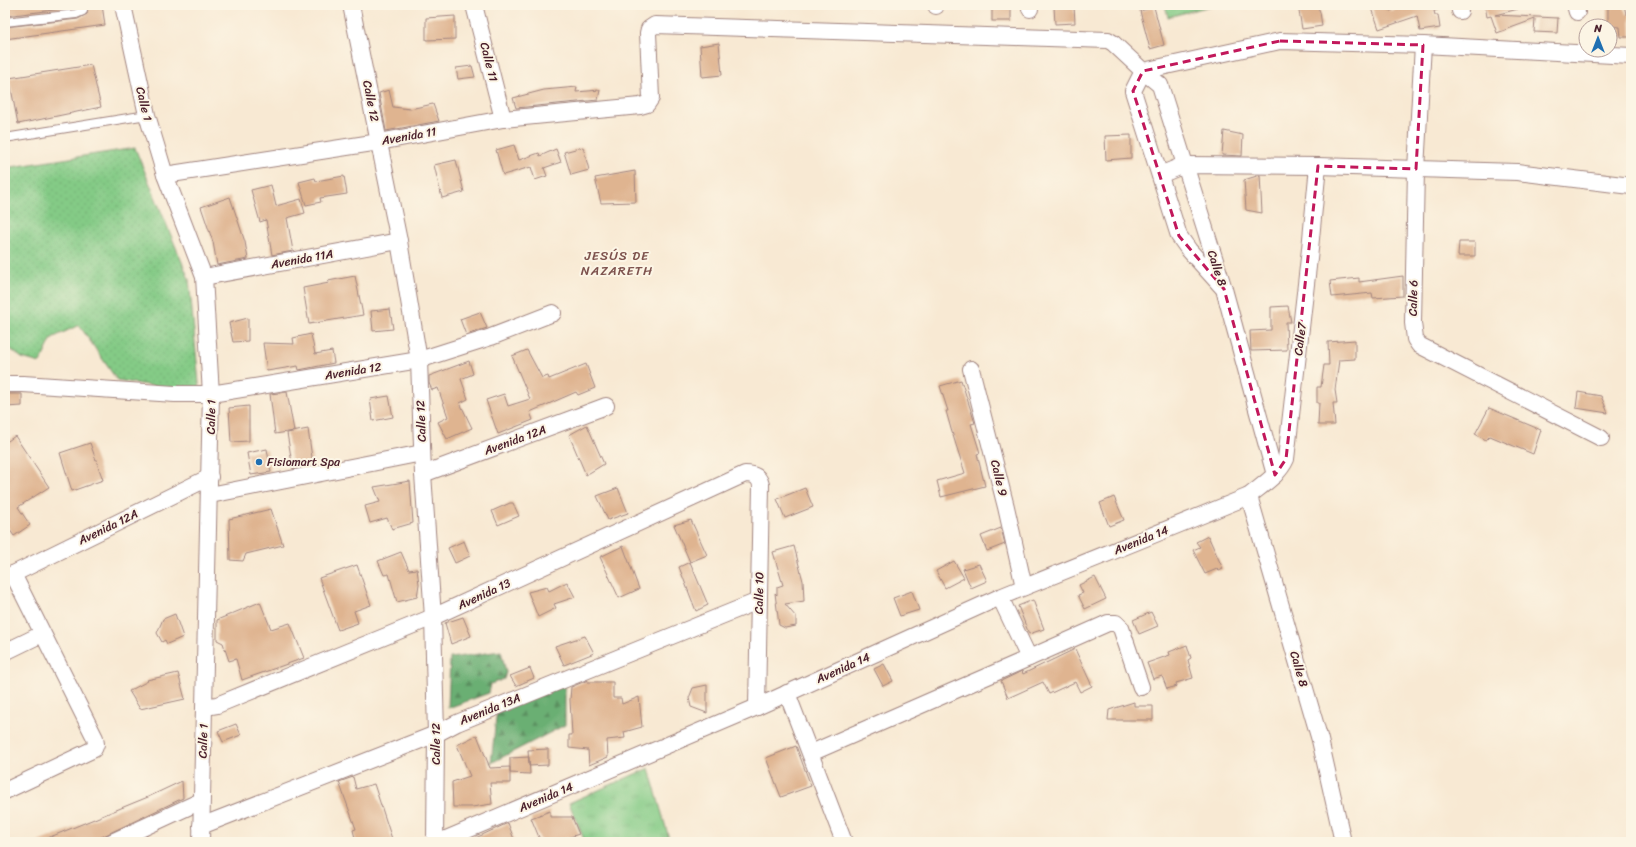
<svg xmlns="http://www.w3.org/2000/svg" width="1636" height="847" font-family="Sriracha,sans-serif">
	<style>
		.grass { fill: url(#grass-dots); stroke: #677558 }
		.forest { fill: url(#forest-firs); stroke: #5a674f }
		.park { fill: url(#park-tufts); stroke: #677558 }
		.pitch { fill: #84cb86; stroke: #677558 }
		.building { fill: #dfb490 }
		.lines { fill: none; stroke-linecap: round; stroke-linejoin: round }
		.service-casing { stroke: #a1847f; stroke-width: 10 }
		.minor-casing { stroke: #a1847f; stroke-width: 18 }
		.service { stroke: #fff; stroke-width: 8 }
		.minor { stroke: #fff; stroke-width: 16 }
		.marked { fill: none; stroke: #c2185b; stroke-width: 3; stroke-dasharray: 8 5; stroke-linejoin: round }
		.poi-dot { fill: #1f6fb2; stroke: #fcf5e5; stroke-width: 1.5 }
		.labels { text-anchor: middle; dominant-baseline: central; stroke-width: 4; stroke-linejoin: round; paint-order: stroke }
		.street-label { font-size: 12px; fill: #4a1f2b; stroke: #fcf5e5 }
		.poi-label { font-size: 12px; fill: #4a1f2b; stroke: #fcf5e5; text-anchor: start }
		.neighbourhood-label { font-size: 13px; letter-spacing: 1px; fill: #7e534e; stroke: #fcf5e5 }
	</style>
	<defs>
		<pattern id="grass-dots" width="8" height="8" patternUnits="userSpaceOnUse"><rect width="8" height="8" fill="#84cb86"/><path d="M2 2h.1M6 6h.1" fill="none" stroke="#74ae74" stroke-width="1.8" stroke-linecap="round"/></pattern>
		<pattern id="forest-firs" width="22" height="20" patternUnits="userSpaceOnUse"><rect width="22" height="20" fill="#6baf73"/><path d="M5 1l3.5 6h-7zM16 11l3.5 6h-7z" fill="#5a8e5f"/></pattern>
		<pattern id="park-tufts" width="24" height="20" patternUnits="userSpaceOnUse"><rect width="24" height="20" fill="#84cb86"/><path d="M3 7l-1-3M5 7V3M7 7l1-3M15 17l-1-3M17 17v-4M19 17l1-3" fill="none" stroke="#74ae74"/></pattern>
	</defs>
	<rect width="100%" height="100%" fill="#fcf5e5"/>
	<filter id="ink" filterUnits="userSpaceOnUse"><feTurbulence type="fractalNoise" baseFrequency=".025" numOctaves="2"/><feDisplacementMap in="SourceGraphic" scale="8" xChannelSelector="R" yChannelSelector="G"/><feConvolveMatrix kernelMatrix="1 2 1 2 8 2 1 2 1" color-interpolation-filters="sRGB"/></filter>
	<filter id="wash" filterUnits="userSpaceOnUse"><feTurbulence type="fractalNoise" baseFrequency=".012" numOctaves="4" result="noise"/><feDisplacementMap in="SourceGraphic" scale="16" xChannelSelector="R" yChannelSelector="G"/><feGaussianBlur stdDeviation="0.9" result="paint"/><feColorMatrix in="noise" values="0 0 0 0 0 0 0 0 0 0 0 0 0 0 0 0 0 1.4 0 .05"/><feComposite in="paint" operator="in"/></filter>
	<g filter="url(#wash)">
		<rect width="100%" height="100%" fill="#f8e9d3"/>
		<path class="grass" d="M 135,148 L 189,279 L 200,394 L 117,380 L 79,325 L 52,338 L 40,363 L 22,358 L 5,345 L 5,168 Z"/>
		<g class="forest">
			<path d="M 501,651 L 506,672 L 504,679 L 491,684 L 489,693 L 448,708 L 450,658 Z"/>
			<path d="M 565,685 L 565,725 L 491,763 L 497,709 Z"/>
		</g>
		<path class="park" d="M 649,768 L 670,842 L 585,842 L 569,803 Z"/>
		<path class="pitch" d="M 1165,5 L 1214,5 L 1168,17 Z"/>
		<g id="blocks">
			<g class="building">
				<path d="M 5,5 L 78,5 L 78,7 L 5,16 Z"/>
				<path d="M 88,5 L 102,5 L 105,25 L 5,39 L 5,27 L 78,19 L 87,14 Z"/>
				<rect x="992" y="5" width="19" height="16"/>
				<path d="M 1298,5 L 1317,5 L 1320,12 L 1322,26 L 1302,29 Z"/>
				<path d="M 1371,5 L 1389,5 L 1390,11 L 1407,5 L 1445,5 L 1446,7 L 1434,11 L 1435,15 L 1438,15 L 1440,28 L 1420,31 L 1417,16 L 1379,29 Z"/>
				<path d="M 1485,5 L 1518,5 L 1518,9 L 1495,15 L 1558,18 L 1557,33 L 1534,32 L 1535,19 L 1497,33 L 1491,16 L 1487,17 Z"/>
				<path d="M 1608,5 L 1624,5 L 1626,14 L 1630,14 L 1631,37 L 1621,37 L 1620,27 L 1608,26 Z"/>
				<path d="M 1074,6 L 1075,23 L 1055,24 L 1054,7 Z"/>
				<path d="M 1154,7 L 1164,45 L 1150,49 L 1140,11 Z"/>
				<path d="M 455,16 L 455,39 L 426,40 L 426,18 Z"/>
				<path d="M 719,43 L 722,75 L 702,77 L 700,46 Z"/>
				<path d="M 91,65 L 101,107 L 18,124 L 9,78 Z"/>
				<path d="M 472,66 L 475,77 L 458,79 L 456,68 Z"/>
				<path d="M 577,87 L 576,92 L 600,90 L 598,100 L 516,108 L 513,98 L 544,90 Z"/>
				<path d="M 389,90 L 393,107 L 410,109 L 433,104 L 439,121 L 386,131 L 379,93 Z"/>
				<path d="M 1224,131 L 1243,135 L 1242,156 L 1222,155 Z"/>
				<path d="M 1131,135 L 1131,158 L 1106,160 L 1105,136 Z"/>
				<path d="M 514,145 L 519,160 L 539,153 L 540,156 L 556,149 L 561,162 L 544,168 L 547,176 L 535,180 L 531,167 L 503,175 L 496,150 Z"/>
				<path d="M 583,147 L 589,170 L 571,175 L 564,152 Z"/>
				<path d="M 456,160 L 464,192 L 442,198 L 434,165 Z"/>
				<path d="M 635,171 L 636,202 L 601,203 L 595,178 Z"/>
				<path d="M 1260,175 L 1262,213 L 1246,210 L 1244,180 Z"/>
				<path d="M 344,176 L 347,194 L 320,198 L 321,202 L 306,205 L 299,182 L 315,178 L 316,181 Z"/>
				<path d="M 271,185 L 276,206 L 301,199 L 305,213 L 287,218 L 293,251 L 272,255 L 266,220 L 260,222 L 251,190 Z"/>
				<path d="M 230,197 L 245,242 L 248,259 L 217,265 L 213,242 L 201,207 Z"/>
				<path d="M 1459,242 L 1475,242 L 1475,256 L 1458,256 Z"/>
				<path d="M 355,276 L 363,315 L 309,324 L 303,288 L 329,283 L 328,281 Z"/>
				<path d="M 1403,276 L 1403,296 L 1373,298 L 1372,293 L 1332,297 L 1330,281 L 1359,278 L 1359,282 Z"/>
				<path d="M 1288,306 L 1291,322 L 1286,322 L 1287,350 L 1251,351 L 1250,331 L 1271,330 L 1271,307 Z"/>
				<path d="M 390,309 L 393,329 L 373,331 L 371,311 Z"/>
				<path d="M 480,312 L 487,328 L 466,335 L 460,319 Z"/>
				<path d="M 248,318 L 248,341 L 233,342 L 229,323 Z"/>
				<path d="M 311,334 L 315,354 L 332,351 L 334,363 L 299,370 L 298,366 L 267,371 L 263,343 L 294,344 L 293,338 Z"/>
				<path d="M 1355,340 L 1355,359 L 1339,360 L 1335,390 L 1337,403 L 1333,403 L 1335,425 L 1318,425 L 1319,403 L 1317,403 L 1317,387 L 1321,387 L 1324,365 L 1329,365 L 1328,342 Z"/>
				<path d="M 527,350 L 542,378 L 548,376 L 549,379 L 586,364 L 595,388 L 578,395 L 576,392 L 530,412 L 533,420 L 498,434 L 486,400 L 504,394 L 508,406 L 530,399 L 512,356 Z"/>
				<path d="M 469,361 L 473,374 L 461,379 L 468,399 L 460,403 L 472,428 L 447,439 L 438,422 L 448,417 L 438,388 L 432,390 L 429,383 L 429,376 Z"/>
				<path d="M 961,380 L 975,423 L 971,424 L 980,453 L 977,454 L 985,486 L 941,497 L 937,481 L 965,473 L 951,429 L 946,411 L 948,411 L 940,386 Z"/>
				<path d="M 287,392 L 294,431 L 275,434 L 270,394 Z"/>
				<path d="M 1578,392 L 1601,396 L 1608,413 L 1576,408 Z"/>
				<path d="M 5,394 L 22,394 L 22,406 L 5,407 Z"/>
				<path d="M 389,396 L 393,417 L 373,421 L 370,399 Z"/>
				<path d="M 249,406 L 249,441 L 231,442 L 229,408 Z"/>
				<path d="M 1489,408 L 1541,430 L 1533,454 L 1490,436 L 1486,440 L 1475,434 Z"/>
				<path d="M 587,425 L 604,464 L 586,475 L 569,435 Z"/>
				<path d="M 308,429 L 313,465 L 293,469 L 287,433 Z"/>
				<path d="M 15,436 L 49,487 L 18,507 L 30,525 L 14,536 L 5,523 L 5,443 Z"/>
				<path d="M 90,443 L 103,480 L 72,491 L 60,453 Z"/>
				<path d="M 267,449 L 271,472 L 251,475 L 247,453 Z"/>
				<path d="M 410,481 L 413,523 L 392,529 L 387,518 L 370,523 L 365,506 L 380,502 L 374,487 Z"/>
				<path d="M 618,488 L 628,513 L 608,520 L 597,496 Z"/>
				<path d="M 805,488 L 813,507 L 785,518 L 777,499 Z"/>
				<path d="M 1114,497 L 1124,520 L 1109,526 L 1100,503 Z"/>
				<path d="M 510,503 L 513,503 L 519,516 L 498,525 L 492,511 Z"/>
				<path d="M 271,509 L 283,545 L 246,554 L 243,561 L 230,560 L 229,519 Z"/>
				<path d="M 691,520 L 707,555 L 690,562 L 674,525 Z"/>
				<path d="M 1001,528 L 1005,544 L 987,551 L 981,536 Z"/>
				<path d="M 1208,536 L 1223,569 L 1219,571 L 1217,569 L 1205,574 L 1193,550 L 1200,547 L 1196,542 Z"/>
				<path d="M 464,541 L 470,556 L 455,563 L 448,548 Z"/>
				<path d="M 623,546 L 639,589 L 619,598 L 600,557 Z"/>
				<path d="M 794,546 L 803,581 L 804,601 L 785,604 L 796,617 L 796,626 L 785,628 L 779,625 L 775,593 L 777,595 L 777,587 L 783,585 L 773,552 Z"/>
				<path d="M 401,552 L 409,570 L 417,569 L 419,584 L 417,597 L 397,602 L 389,574 L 384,575 L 378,561 Z"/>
				<path d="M 954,561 L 964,578 L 945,588 L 936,571 Z"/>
				<path d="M 690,562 L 708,605 L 696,611 L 679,567 Z"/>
				<path d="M 979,564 L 987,581 L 971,588 L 963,569 Z"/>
				<path d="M 357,565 L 371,605 L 354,611 L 358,623 L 338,630 L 319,578 Z"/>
				<path d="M 1095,577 L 1106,599 L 1085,609 L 1078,595 L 1083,593 L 1079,585 Z"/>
				<path d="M 567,582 L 575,597 L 554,604 L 556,608 L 538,617 L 528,592 L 547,587 L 549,591 Z"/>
				<path d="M 912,591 L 919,610 L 900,616 L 893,598 Z"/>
				<path d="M 1033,600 L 1044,629 L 1029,634 L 1018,606 Z"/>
				<path d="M 260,602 L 271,629 L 290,623 L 304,658 L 242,680 L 236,659 L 229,661 L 223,643 L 217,640 L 217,620 Z"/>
				<path d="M 1151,612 L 1158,626 L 1139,634 L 1133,620 Z"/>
				<path d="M 175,614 L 183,637 L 167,644 L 165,640 L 162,642 L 157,633 L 163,619 Z"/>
				<path d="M 463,617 L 471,636 L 451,644 L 445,623 Z"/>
				<path d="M 585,636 L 594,653 L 564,665 L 555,646 Z"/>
				<path d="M 1187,645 L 1191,658 L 1188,660 L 1193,678 L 1176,683 L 1177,686 L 1167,689 L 1162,676 L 1153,679 L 1147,663 L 1170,655 L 1169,652 Z"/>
				<path d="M 1075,649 L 1092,686 L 1080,692 L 1075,682 L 1049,694 L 1043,682 L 1008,698 L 1001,681 L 1022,671 L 1023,674 Z"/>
				<path d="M 884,664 L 893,681 L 883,686 L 874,669 Z"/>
				<path d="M 530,668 L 534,678 L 516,686 L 510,676 Z"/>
				<path d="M 178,673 L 185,699 L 140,709 L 129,691 L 148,681 L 147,680 Z"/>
				<path d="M 588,680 L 587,682 L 613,682 L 613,698 L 621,698 L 622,704 L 639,697 L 642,727 L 624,732 L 625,738 L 607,740 L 608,757 L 589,765 L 588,750 L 569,748 L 569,735 L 572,735 L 570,700 L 571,687 Z"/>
				<path d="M 707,685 L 707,713 L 691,707 L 689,698 L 693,688 Z"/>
				<path d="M 1134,702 L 1134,706 L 1153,706 L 1153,720 L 1108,720 L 1109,710 Z"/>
				<path d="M 236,724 L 241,735 L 223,742 L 218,731 Z"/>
				<path d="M 477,735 L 490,768 L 510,767 L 510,783 L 490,783 L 492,804 L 472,807 L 453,807 L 452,782 L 470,776 L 457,745 Z"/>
				<path d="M 796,746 L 811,786 L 781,797 L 766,758 Z"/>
				<path d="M 548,749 L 548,765 L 529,766 L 528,750 Z"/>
				<path d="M 529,757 L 530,774 L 510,773 L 510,758 Z"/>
				<path d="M 353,777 L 356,789 L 374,784 L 393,842 L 356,842 L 353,830 L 356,829 L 339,782 Z"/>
				<path d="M 182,781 L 183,798 L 91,842 L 38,842 L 148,797 Z"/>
				<path d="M 550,811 L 550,817 L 572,817 L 579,834 L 555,842 L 541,842 L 531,818 Z"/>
				<path d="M 508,823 L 515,842 L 467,842 Z"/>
			</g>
		</g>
	</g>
	<g filter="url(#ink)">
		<use href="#blocks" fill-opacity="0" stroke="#a1847f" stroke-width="1"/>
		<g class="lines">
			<g class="service-casing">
				<g id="service">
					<path d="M 5,22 L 76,14 L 83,11 L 83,5"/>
					<path d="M 5,138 L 147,115"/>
				</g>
			</g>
			<g class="minor-casing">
				<g id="minor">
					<path d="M 123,5 L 147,115 L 165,175 L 204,277 L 211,394 L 201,842"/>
					<path d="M 351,5 L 399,241 L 419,360 L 423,474 L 433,617 L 436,734 L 435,842"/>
					<path d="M 474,5 L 503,119"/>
					<path d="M 1459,5 L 1460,11"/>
					<path d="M 1575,5 L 1577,12"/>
					<path d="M 936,6 L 936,5"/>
					<path d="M 1030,9 L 1030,5"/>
					<path d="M 1423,45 L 1416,169 L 1413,323 L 1415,339 L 1419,345 L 1601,438"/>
					<path d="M 165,175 L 379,142 L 503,119 L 640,106 L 647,104 L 651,98 L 648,33 L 649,29 L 655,25 L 1108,40 L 1113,43 L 1143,71 L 1280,41 L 1423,45 L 1631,56"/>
					<path d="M 1160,175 L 1184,165 L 1318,166 L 1517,172 L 1631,186"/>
					<path d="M 204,277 L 399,241"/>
					<path d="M 1224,289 L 1189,250 L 1179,236 L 1133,91 L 1143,71 L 1160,85 L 1224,289 L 1275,475"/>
					<path d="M 971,369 L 1006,507 L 1024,587"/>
					<path d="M 5,384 L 23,384 L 175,394 L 211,394 L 419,360 L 491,337 L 553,313"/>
					<path d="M 423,474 L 606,406"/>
					<path d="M 210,495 L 422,453"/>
					<path d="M 1249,496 L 1320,740 L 1343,842"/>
					<path d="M 5,578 L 210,477"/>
					<path d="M 1000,597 L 1029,658 L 1108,623 L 1116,623 L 1121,628 L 1141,687"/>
					<path d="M 5,652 L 42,634"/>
					<path d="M 787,693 L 844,842"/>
					<path d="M 205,707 L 217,705 L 433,617 L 745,474 C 754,474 759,476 761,485 L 757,707"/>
					<path d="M 811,753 L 1029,658"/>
					<path d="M 5,791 L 94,749 L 96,744 L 95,738 L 13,574"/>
					<path d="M 201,826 L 436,734 L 457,723 L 758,601"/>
					<path d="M 112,842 L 201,801"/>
					<path d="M 439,842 L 757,707 L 1000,597 L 1249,496 C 1262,485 1279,475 1286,459 L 1310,249 L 1318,166"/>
				</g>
			</g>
			<use href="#service" class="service"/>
			<use href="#minor" class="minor"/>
		</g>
	</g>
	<path class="marked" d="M 1280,41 L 1423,45 L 1416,169 L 1318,166 L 1286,459 L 1275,475 L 1224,289 L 1179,236 L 1133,91 L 1143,71 Z"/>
	<circle class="poi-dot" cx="259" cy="462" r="4"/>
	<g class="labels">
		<g class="street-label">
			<text transform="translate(489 62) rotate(76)">Calle 11</text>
			<text transform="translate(371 101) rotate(79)">Calle 12</text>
			<text transform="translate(144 104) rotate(76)">Calle 1</text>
			<text transform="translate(409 136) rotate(-10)">Avenida 11</text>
			<text transform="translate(302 259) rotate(-10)">Avenida 11A</text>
			<text transform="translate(1217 268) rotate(72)">Calle 8</text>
			<text transform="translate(1413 298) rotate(-89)">Calle 6</text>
			<text transform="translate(1300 339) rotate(-83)">Calle7</text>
			<text transform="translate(353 371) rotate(-9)">Avenida 12</text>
			<text transform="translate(211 417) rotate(-89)">Calle 1</text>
			<text transform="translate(421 421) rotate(-92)">Calle 12</text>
			<text transform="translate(515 440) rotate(-20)">Avenida 12A</text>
			<text transform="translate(999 478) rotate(76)">Calle 9</text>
			<text transform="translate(108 527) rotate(-26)">Avenida 12A</text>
			<text transform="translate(1141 540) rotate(-22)">Avenida 14</text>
			<text transform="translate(759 593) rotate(-89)">Calle 10</text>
			<text transform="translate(484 594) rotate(-25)">Avenida 13</text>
			<text transform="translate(843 668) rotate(-24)">Avenida 14</text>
			<text transform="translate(1299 669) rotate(74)">Calle 8</text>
			<text transform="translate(490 709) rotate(-22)">Avenida 13A</text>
			<text transform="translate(203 741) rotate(-88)">Calle 1</text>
			<text transform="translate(436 744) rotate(-90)">Calle 12</text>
			<text transform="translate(546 797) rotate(-23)">Avenida 14</text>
		</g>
		<g class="poi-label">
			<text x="267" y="462">Fisiomart Spa</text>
		</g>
		<g class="neighbourhood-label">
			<text x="617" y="255">JESÚS DE<tspan x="617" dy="15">NAZARETH</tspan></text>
		</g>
	</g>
	<rect width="1636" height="847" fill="none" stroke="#fcf5e5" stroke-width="20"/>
	<g transform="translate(1598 38)"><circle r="19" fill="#fcf5e5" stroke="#b59f9b"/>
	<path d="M0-3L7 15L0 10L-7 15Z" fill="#1f6fb2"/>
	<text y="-6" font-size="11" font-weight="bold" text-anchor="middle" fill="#4a1f2b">N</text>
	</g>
</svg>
